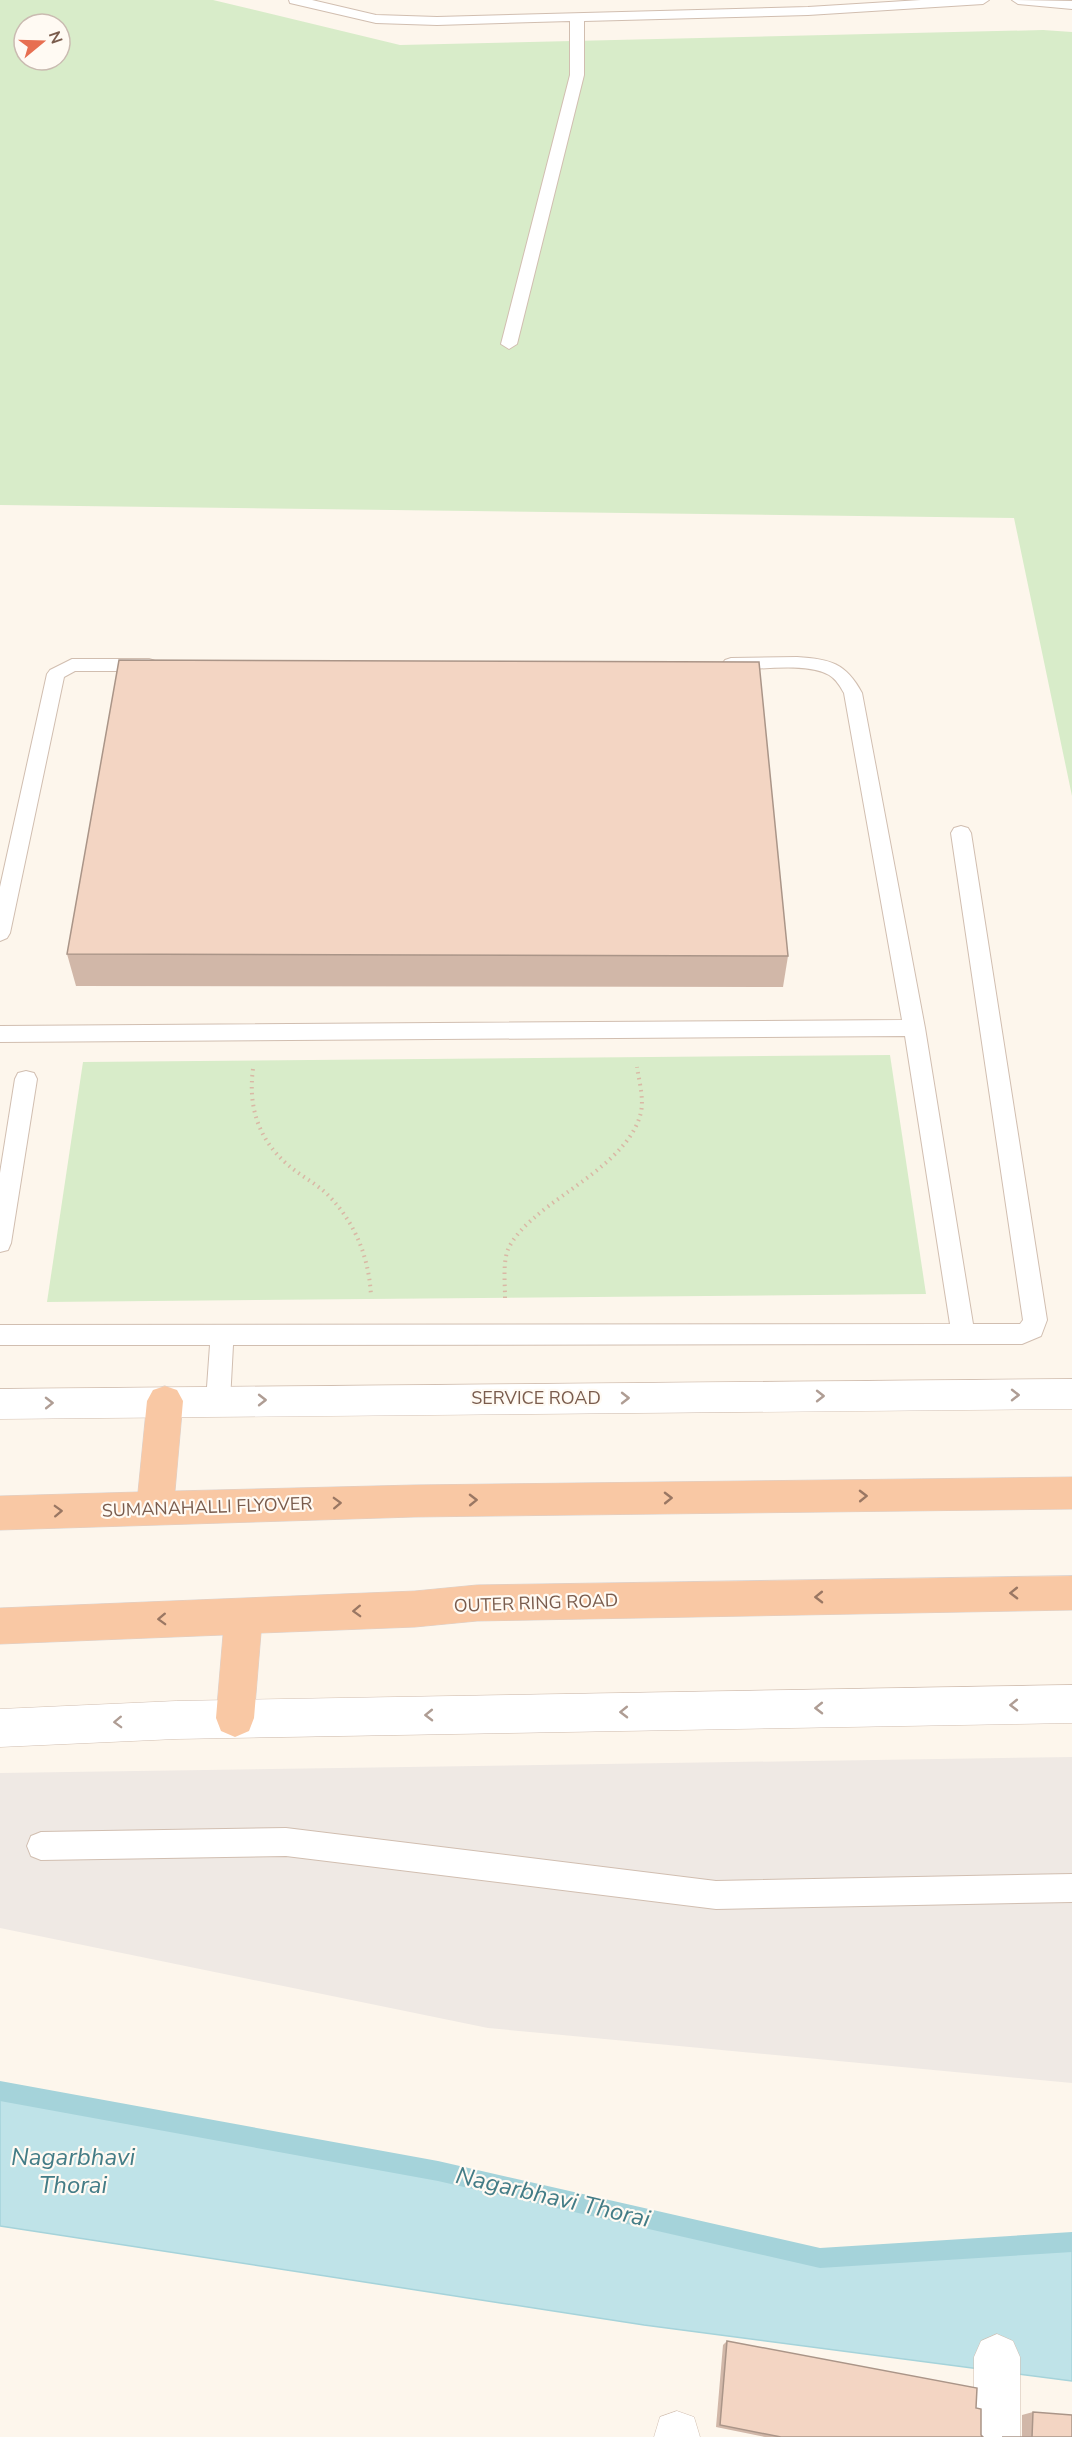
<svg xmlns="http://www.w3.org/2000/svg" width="1072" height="2437" font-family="'Nunito Sans',sans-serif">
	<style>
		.industrial { fill: #efe9e4 }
		.green { fill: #d8ecc9; fill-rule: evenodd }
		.water { fill: #bfe3e8; stroke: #a5d3da; stroke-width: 1.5 }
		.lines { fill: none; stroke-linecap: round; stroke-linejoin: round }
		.stream { fill: #a5d3da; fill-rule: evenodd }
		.service-casing { stroke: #d1beb0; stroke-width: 2 }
		.minor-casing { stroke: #d1beb0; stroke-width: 1 }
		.tertiary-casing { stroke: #d1beb0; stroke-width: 1 }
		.trunk-casing { stroke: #dad1cd; stroke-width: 1 }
		.path { stroke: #d9b8a5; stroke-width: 4; stroke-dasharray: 1.5 4.5; stroke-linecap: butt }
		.service { fill: #fff; fill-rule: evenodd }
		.minor { fill: #fff; fill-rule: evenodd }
		.tertiary { fill: #fff; fill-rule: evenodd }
		.trunk { fill: #f9c8a4; fill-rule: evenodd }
		.wall { fill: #d1b7a8 }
		.building { fill: #f3d5c3; stroke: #aa9588; stroke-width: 1.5 }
		.oneway { stroke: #af9d94 }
		.oneway2 { stroke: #9a7763 }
		.labels { text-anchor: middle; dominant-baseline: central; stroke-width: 4.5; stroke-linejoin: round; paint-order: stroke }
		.street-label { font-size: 18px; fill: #7a5c4d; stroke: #fffaf3 }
		.near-water-label { font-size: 24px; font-style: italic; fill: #437c86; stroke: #fffaf3 }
	</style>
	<rect width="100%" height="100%" fill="#fdf6ec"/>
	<path class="industrial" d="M 1072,1757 L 1072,2083 L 488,2028 L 0,1928 L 0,1773 Z"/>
	<g class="green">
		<path d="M 0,0 L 213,0 L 400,45 L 1043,30 L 1072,32 L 1072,796 L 1014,518 L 0,505 ZM 24,24 L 60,24 L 60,60 L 24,60 Z"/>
		<path d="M 890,1055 L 926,1294 L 47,1302 L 83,1062 Z"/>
	</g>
	<path class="water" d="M 0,2091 L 438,2171 L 820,2258 L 1072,2242 L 1072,2381 L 644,2325 L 0,2226 Z"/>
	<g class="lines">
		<path class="stream" d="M 0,2081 L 438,2161 L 820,2248 L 1072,2232 L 1072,2252 L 820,2268 L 438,2181 L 0,2101 Z"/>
		<g class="service-casing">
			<g id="service">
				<path d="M 289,0 L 312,0 L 376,15 L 437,17 L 808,7 L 921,0 L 989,0 L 983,4 L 808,15 L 584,21 L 584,75 L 517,344 L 509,349 L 501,344 L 570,75 L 570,21 L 437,25 L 376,23 L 290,3 Z"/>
				<path d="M 1012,0 L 1072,1 L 1072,9 L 1018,4 Z"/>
				<path d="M 797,657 C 830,659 846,663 862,693 L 925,1028 L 973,1324 L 1020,1324 L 1023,1320 L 951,833 L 954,828 L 961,826 L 968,828 L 971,833 L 1047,1320 L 1041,1336 L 1022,1344 L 233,1345 L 230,1401 L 226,1408 L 218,1412 L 210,1408 L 206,1401 L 210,1345 L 0,1345 L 0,1325 L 950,1324 L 905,1036 L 0,1042 L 0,1026 L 902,1020 L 844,693 C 840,686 836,679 829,675 C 807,662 756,670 731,670 L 725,668 L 722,664 L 725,660 L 731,658 Z"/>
				<path d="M 72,659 L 149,659 L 155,661 L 158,665 L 155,669 L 149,671 L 75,671 L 64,677 L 10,933 L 7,938 L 0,941 L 0,887 L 47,674 L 50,670 Z"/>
				<path d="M 26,1071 L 34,1073 L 37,1079 L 11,1243 L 8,1250 L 0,1252 L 0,1173 L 15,1079 L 18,1073 Z"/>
				<path d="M 286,1828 L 716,1881 L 1072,1874 L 1072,1902 L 716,1909 L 286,1856 L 41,1860 L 31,1856 L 27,1846 L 31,1836 L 41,1832 Z"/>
			</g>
		</g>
		<g class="minor-casing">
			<g id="minor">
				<path d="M 997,2334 L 1013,2341 L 1020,2357 L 1020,2437 L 974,2437 L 974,2357 L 981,2341 Z"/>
				<path d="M 677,2411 L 694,2417 L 700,2437 L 654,2437 L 660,2417 Z"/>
			</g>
		</g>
		<g class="tertiary-casing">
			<g id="tertiary">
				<path d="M 1072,1379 L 1072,1409 L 0,1419 L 0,1389 Z"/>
				<path d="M 1072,1685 L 1072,1723 L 176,1739 L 0,1747 L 0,1709 L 176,1701 Z"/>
			</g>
		</g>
		<g class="trunk-casing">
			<g id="trunk">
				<path d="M 165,1386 L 177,1390 L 183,1401 L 175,1491 L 414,1485 L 1072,1477 L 1072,1509 L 414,1517 L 0,1530 L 0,1496 L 138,1492 L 147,1401 L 153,1390 Z"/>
				<path d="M 1072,1576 L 1072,1610 L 477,1621 L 415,1627 L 261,1633 L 254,1718 L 249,1731 L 235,1737 L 221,1731 L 216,1718 L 223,1635 L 0,1644 L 0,1608 L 415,1591 L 477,1585 Z"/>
			</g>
		</g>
		<g class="path">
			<path d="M 253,1069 C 248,1106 258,1139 287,1164 C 299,1175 314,1182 327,1194 C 355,1222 369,1257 371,1296"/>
			<path d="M 505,1298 C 505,1283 503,1267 507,1252 C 511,1240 525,1225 535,1217 C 568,1188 631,1157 641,1112 C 644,1098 639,1081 637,1067"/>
		</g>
		<use href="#service" class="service"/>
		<use href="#minor" class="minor"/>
		<use href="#tertiary" class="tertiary"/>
		<use href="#trunk" class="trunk"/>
	</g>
	<g class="wall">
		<path d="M 67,954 L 788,956 L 783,987 L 76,986 Z"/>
		<path d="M 727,2341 L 976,2408 L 981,2435 L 983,2437 L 765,2437 L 716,2427 L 723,2345 Z"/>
		<path d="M 1033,2412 L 1072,2437 L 1022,2437 L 1022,2415 Z"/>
	</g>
	<g class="building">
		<path d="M 119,660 L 759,662 L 788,956 L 67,954 Z"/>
		<path d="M 727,2341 L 977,2388 L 976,2408 L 981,2409 L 981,2435 L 983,2437 L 781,2437 L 720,2425 Z"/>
		<path d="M 1033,2412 L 1072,2415 L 1072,2437 L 1002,2437 L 1032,2437 Z"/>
	</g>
	<defs><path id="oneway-chevron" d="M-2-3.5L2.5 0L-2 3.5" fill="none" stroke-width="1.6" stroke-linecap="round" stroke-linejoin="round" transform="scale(1.5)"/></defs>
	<g class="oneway">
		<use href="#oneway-chevron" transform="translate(1015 1395)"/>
		<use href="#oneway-chevron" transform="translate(820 1396)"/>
		<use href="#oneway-chevron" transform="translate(625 1398)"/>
		<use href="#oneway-chevron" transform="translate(262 1400)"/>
		<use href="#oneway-chevron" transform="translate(49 1403) rotate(-1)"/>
		<use href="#oneway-chevron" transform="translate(1014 1705) rotate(179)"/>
		<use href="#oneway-chevron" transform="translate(819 1708) rotate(179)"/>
		<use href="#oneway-chevron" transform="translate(624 1712) rotate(179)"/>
		<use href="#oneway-chevron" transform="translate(429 1715) rotate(179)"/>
		<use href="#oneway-chevron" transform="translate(118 1722) rotate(178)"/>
	</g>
	<g class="oneway2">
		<use href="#oneway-chevron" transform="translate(863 1496) rotate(-1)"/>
		<use href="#oneway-chevron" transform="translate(668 1498) rotate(-1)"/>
		<use href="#oneway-chevron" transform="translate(473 1500) rotate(-1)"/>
		<use href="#oneway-chevron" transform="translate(337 1503) rotate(-2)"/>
		<use href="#oneway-chevron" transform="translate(58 1511) rotate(-2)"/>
		<use href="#oneway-chevron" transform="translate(1014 1593) rotate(179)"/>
		<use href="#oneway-chevron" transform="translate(819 1597) rotate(179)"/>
		<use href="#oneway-chevron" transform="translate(357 1611) rotate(178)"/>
		<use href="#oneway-chevron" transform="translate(162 1619) rotate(178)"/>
	</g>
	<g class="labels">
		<g class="street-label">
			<text x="536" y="1398">SERVICE ROAD</text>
			<text transform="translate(207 1507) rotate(-2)">SUMANAHALLI FLYOVER</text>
			<text transform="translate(536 1603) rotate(-2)">OUTER RING ROAD</text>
		</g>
		<g class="near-water-label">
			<text x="73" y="2157">Nagarbhavi<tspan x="73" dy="28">Thorai</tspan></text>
			<text transform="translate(553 2197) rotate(13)">Nagarbhavi Thorai</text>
		</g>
	</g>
	<g transform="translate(42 42) rotate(71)"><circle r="28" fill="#fffaf3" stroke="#cabbb1" stroke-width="1.5"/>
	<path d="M0-4.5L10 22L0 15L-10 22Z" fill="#e76f51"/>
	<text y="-9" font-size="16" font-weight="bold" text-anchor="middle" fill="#7a5c4d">N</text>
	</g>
</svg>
